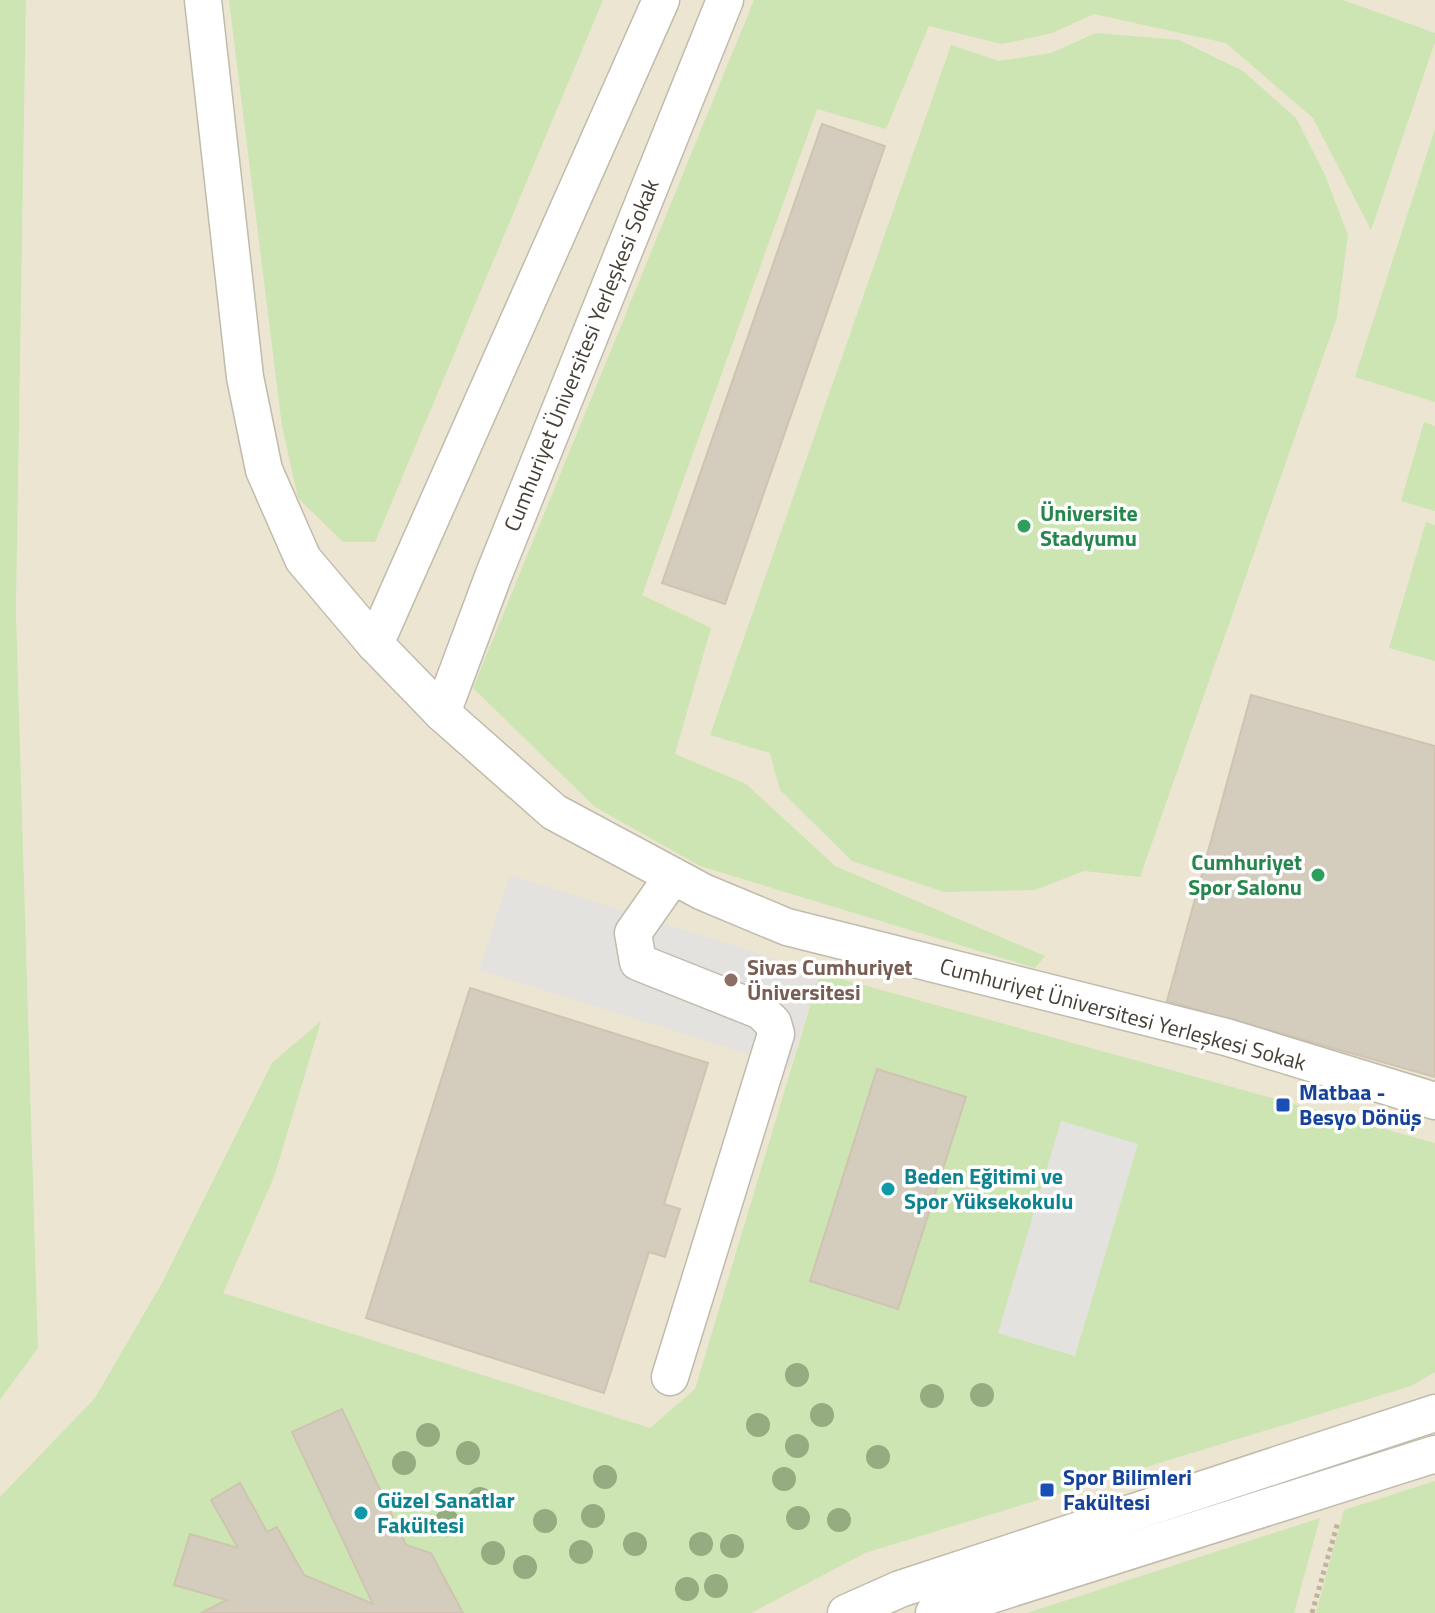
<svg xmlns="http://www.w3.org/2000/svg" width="1435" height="1613" font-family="'Titillium Web',sans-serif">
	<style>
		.education { fill: #ebe5d2 }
		.green { fill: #cde5b2 }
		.parking { fill: #e4e2df }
		.building { fill: #d4ccbd; stroke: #cec4b1; stroke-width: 2 }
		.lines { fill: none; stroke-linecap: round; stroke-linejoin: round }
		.minor-casing { stroke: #c1bbad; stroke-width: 39 }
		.path { stroke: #bfb49c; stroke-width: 5; stroke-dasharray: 4 4; stroke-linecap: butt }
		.minor { stroke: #fff; stroke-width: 36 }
		.tree { fill: #94ac80 }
		.leisure-dot { fill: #2e9e5b; stroke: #fff; stroke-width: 3 }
		.education-dot { fill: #8d6e63; stroke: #fff; stroke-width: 3 }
		.transit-dot { fill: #1a4fb4; stroke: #fff; stroke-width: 3 }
		.culture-dot { fill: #0f9aa8; stroke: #fff; stroke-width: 3 }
		.labels { text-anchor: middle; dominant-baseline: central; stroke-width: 7; stroke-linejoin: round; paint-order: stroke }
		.street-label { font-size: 22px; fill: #464037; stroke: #fff }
		.leisure-label { font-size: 22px; font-weight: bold; fill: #27864d; stroke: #fff; text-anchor: start }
		.education-label { font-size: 22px; font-weight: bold; fill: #785e54; stroke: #fff; text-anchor: start }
		.transit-label { font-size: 22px; font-weight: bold; fill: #164399; stroke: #fff; text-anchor: start }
		.culture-label { font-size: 22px; font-weight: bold; fill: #0d838f; stroke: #fff; text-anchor: start }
	</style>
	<rect width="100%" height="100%" fill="#f3f0e7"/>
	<path class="education" d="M 26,0 L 1435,0 L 1435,1613 L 0,1613 L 0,1400 L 38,1348 L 16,611 Z"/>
	<g class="green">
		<path d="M 0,0 L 26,0 L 16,611 L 38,1348 L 0,1400 Z"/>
		<path d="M 229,0 L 603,0 L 375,542 L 343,542 L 298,498 L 282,426 Z"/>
		<path d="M 754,0 L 1343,0 L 1435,33 L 1435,42 L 1371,230 L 1313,118 L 1226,43 L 1094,14 L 1052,33 L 1002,44 L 929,26 L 886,129 L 817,109 L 642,595 L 711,628 L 675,754 L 746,784 L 835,866 L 1045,956 L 1035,968 L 700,866 L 595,807 L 473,688 Z"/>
		<path d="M 1096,33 L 1179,40 L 1243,71 L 1296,118 L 1325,175 L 1348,235 L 1337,317 L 1140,877 L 1084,871 L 1035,890 L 944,892 L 852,861 L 780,790 L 770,753 L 710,735 L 951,45 L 999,61 L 1051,53 Z"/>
		<path d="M 1435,129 L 1435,402 L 1355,377 Z"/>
		<path d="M 1424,422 L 1435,426 L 1435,511 L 1401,501 Z"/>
		<path d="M 1426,522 L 1435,525 L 1435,661 L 1389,648 Z"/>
		<path d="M 820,973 L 1435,1143 L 1435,1372 L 1411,1386 L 865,1553 L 751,1613 L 0,1613 L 0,1497 L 95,1398 L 162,1283 L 272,1063 L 321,1021 L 274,1177 L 223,1293 L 650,1428 L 695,1389 Z"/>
		<path d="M 1435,1481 L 1435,1613 L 1316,1613 L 1344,1510 Z"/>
		<path d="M 1320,1518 L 1294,1613 L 1027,1613 Z"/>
	</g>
	<g class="parking">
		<path d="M 510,875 L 820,973 L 790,1067 L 479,970 Z"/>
		<path d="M 1061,1121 L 1138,1144 L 1075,1356 L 998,1333 Z"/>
	</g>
	<g class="building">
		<path d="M 822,124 L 885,146 L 725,604 L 662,583 Z"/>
		<path d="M 1251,695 L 1435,746 L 1435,1077 L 1167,1001 Z"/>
		<path d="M 470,988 L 708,1063 L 664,1204 L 680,1209 L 665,1257 L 649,1252 L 604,1393 L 366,1318 Z"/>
		<path d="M 877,1069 L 966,1097 L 898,1309 L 810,1281 Z"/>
		<path d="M 342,1409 L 406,1545 L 431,1553 L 463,1613 L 201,1613 L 227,1600 L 174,1585 L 190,1534 L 238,1548 L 211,1500 L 240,1483 L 267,1532 L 277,1527 L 304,1575 L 373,1604 L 292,1432 Z"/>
	</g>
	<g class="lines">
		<g class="minor-casing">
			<g id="minor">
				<path d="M 203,0 L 245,377 L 264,470 L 303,559 L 375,644 L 442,713 L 554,812 L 703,892 L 787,927 L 1226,1037 L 1435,1101"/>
				<path d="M 375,644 L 661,0"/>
				<path d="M 442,713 L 494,574 L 725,0"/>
				<path d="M 670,1377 L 776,1034 L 773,1023 L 761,1011 L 638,962 L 633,933 L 673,876"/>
				<path d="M 846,1613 L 900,1589 L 1435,1413"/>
				<path d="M 934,1613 L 1435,1454"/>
			</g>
		</g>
		<path class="path" d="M 1312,1613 L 1338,1522"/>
		<use href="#minor" class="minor"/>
	</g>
	<g class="tree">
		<circle cx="797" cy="1375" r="12"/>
		<circle cx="982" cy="1395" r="12"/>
		<circle cx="932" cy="1396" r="12"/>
		<circle cx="822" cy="1415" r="12"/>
		<circle cx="758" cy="1425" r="12"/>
		<circle cx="428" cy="1435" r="12"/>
		<circle cx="797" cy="1446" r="12"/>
		<circle cx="468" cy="1453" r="12"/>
		<circle cx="878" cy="1457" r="12"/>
		<circle cx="404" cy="1463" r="12"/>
		<circle cx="605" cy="1477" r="12"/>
		<circle cx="784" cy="1479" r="12"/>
		<circle cx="480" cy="1499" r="12"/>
		<circle cx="593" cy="1516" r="12"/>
		<circle cx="798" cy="1518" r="12"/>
		<circle cx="839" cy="1520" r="12"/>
		<circle cx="447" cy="1521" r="12"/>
		<circle cx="545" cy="1521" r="12"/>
		<circle cx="635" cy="1544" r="12"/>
		<circle cx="701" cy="1544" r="12"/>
		<circle cx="732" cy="1546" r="12"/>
		<circle cx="581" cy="1552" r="12"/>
		<circle cx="493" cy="1553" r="12"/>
		<circle cx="525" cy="1567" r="12"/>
		<circle cx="716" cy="1586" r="12"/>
		<circle cx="687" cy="1589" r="12"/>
	</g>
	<g class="leisure-dot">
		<circle cx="1024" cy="526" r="8"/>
		<circle cx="1318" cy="875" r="8"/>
	</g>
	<circle class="education-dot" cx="731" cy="980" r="8"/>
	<g class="transit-dot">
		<rect x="1275" y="1097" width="16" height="16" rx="4"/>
		<rect x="1039" y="1482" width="16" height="16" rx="4"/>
	</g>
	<g class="culture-dot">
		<circle cx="888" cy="1189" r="8"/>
		<circle cx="361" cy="1513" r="8"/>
	</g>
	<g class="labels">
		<g class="street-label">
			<text transform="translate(581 355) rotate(-68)">Cumhuriyet Üniversitesi Yerleşkesi Sokak</text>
			<text transform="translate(1123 1014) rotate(15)">Cumhuriyet Üniversitesi Yerleşkesi Sokak</text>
		</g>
		<g class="leisure-label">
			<text x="1040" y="513">Üniversite<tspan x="1040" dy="25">Stadyumu</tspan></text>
			<text x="1302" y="862" text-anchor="end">Cumhuriyet<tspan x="1302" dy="25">Spor Salonu</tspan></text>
		</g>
		<g class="education-label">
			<text x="747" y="967">Sivas Cumhuriyet<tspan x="747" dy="25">Üniversitesi</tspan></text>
		</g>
		<g class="transit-label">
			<text x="1299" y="1092">Matbaa -<tspan x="1299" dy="25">Besyo Dönüş</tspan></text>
			<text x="1063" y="1477">Spor Bilimleri<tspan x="1063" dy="25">Fakültesi</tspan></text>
		</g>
		<g class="culture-label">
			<text x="904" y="1176">Beden Eğitimi ve<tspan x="904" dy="25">Spor Yüksekokulu</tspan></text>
			<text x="377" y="1500">Güzel Sanatlar<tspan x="377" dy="25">Fakültesi</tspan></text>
		</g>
	</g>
</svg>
